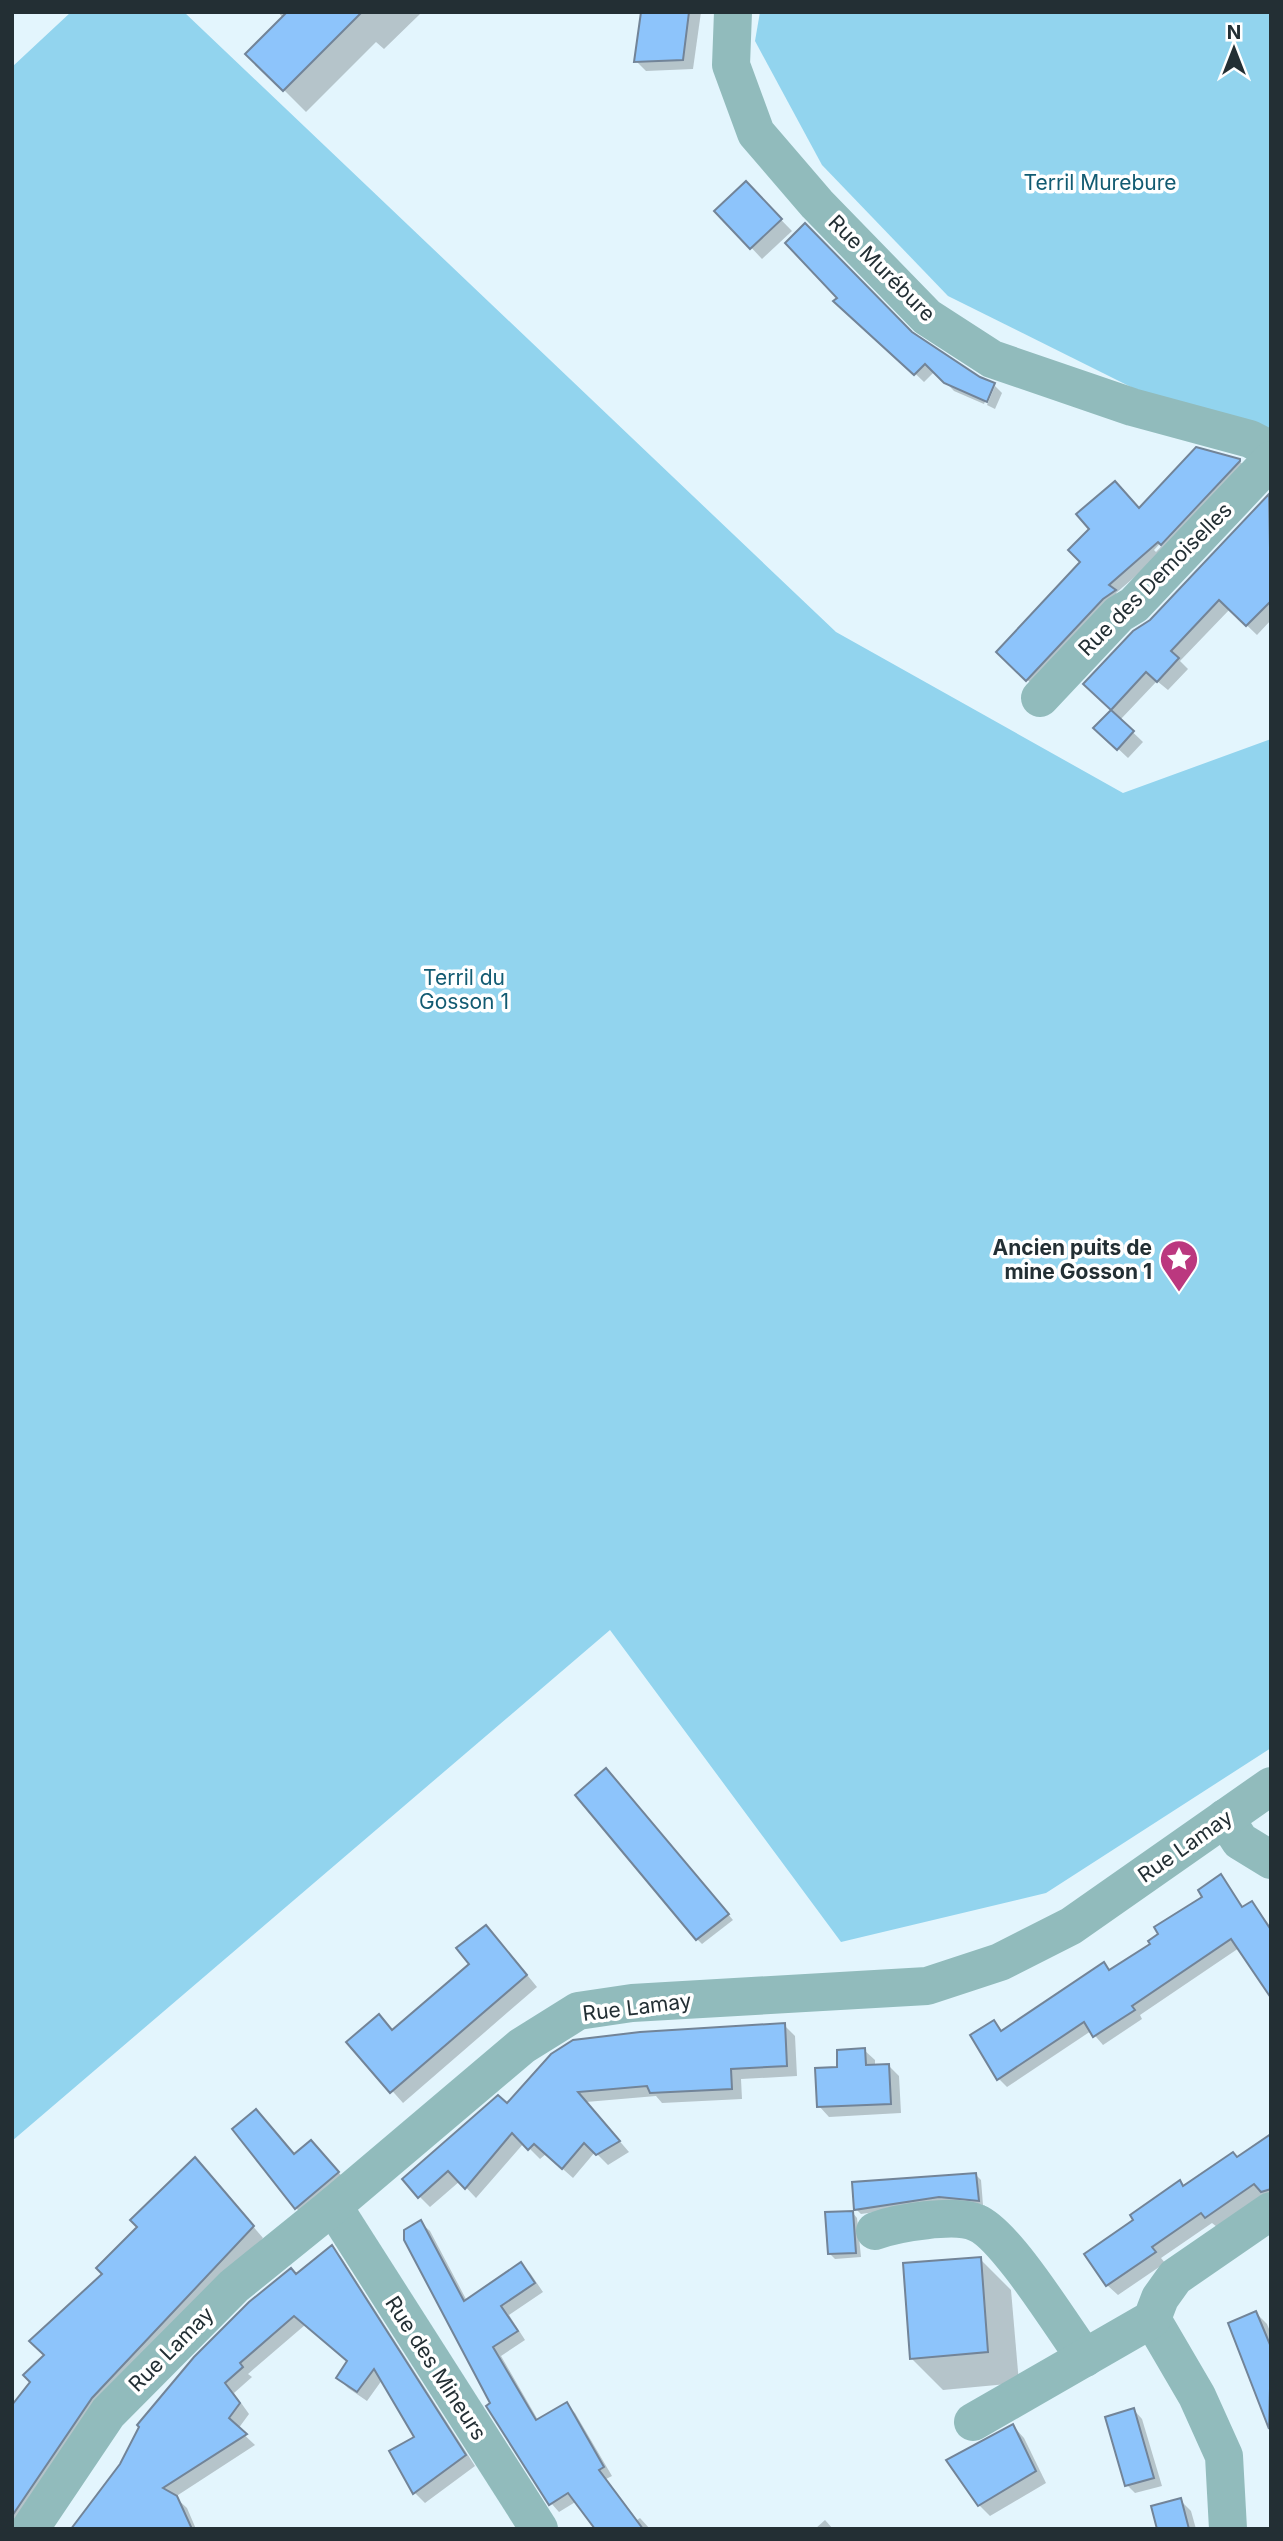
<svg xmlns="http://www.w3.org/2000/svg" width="1283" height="2541" font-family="Inter,sans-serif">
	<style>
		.green { fill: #92d4ee }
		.shadow { fill: #0003; fill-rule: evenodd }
		.building { fill: #8dc4fb; stroke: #728498; stroke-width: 2 }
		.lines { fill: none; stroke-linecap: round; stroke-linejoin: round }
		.minor { stroke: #91bbbc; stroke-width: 38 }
		.labels { text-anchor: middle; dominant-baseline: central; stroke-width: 7; stroke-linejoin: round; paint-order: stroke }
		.park-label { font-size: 21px; fill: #125b72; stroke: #fff }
		.street-label { font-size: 21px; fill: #232f34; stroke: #fff }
		.poi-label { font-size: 21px; font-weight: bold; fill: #232f34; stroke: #fff; text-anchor: end }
	</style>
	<rect width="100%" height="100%" fill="#e3f5fd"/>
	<g class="green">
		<path d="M 71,12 L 184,12 L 836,632 L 1123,793 L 1271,739 L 1271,1748 L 1046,1893 L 841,1942 L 610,1630 L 12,2141 L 12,67 Z"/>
		<path d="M 760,12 L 1271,12 L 1271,431 L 1143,393 L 948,296 L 822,165 L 755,41 Z"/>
	</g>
	<g class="shadow">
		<path d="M 278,12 L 418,12 L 420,14 L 384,49 L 376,42 L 306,112 L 248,54 L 283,18 Z"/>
		<path d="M 642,12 L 701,12 L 693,69 L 646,71 L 636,61 Z"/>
		<path d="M 757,195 L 792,231 L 762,259 L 717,211 Z"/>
		<path d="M 864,324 L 911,334 L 979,379 L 994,385 L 1002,393 L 995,409 L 987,405 L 995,386 L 992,386 L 984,404 L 954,391 L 935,371 L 924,382 Z"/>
		<path d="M 1196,449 L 1239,461 L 1247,468 L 1170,551 L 1167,549 L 1116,593 L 1122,599 L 1111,607 L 1035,687 L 998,652 L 1082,562 L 1070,550 L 1092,529 L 1078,514 L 1115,483 L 1140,510 ZM 1235,463 L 1239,463 L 1156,552 L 1154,550 Z"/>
		<path d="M 1269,497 L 1271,620 L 1257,635 L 1230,609 L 1180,661 L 1188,669 L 1168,690 L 1157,681 L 1120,720 L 1143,742 L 1128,758 L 1096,728 L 1113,710 L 1095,694 L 1151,621 Z"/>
		<path d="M 611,1775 L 733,1920 L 702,1944 L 697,1939 Z"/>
		<path d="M 1220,1877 L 1244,1908 L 1252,1903 L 1271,1927 L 1271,1994 L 1239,1948 L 1140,2015 L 1142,2019 L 1103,2045 L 1091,2031 L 1007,2087 L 999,2079 L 972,2036 L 994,2022 L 1003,2032 L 1103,1964 L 1111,1971 L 1152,1945 L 1205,1897 Z"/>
		<path d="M 497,1938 L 537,1987 L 403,2103 L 349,2042 L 393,2031 L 472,1964 Z"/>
		<path d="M 784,2025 L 795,2036 L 797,2076 L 741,2079 L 742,2099 L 662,2103 L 656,2096 L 586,2102 L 629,2152 L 608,2165 L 595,2152 L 573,2178 L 546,2154 L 540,2159 L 524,2143 L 476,2198 L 460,2181 L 430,2207 L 419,2196 L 508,2106 Z"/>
		<path d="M 864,2050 L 875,2060 L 875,2066 L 889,2066 L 899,2076 L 901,2113 L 829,2117 L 819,2106 L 839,2068 Z"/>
		<path d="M 1271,2136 L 1271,2198 L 1217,2227 L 1212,2223 L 1161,2258 L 1165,2263 L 1118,2295 L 1107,2285 L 1238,2159 Z"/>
		<path d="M 311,2142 L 349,2184 L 307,2219 L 296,2208 Z"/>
		<path d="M 205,2170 L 263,2238 L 12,2529 L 12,2408 L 104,2274 Z"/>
		<path d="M 976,2175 L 981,2180 L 983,2205 L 946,2202 L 861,2214 L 856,2209 Z"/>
		<path d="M 852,2212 L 857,2218 L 861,2257 L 835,2259 L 830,2254 Z"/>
		<path d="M 421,2223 L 430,2231 L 467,2301 L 521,2264 L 530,2273 L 543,2292 L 509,2315 L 525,2340 L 501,2356 L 538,2420 L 566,2404 L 575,2413 L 612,2476 L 606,2479 L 637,2520 L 640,2518 L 650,2529 L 599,2529 L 577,2501 L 559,2512 L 551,2503 L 492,2404 Z"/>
		<path d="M 332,2247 L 341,2257 L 475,2466 L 425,2503 L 415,2493 L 391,2451 L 416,2437 L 382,2380 L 367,2401 L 348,2388 L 338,2378 L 349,2362 L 305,2325 L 248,2374 L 252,2377 L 234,2393 L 249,2414 L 238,2429 L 255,2445 L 175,2497 L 187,2508 L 196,2529 L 73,2529 L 296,2276 Z"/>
		<path d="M 980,2259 L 1011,2290 L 1019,2383 L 943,2390 L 912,2359 Z"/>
		<path d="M 1256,2313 L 1267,2324 L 1271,2334 L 1271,2399 L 1266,2400 Z"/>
		<path d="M 1134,2410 L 1142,2419 L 1162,2486 L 1135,2493 L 1127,2485 Z"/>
		<path d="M 1013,2426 L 1024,2438 L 1046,2483 L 990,2516 L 979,2505 Z"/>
		<path d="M 1180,2500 L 1191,2511 L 1196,2529 L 1159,2529 Z"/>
		<path d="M 825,2520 L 833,2529 L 815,2529 Z"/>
	</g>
	<g class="building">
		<path d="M 287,12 L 362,12 L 283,91 L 245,54 Z"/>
		<path d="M 641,12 L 689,12 L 683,60 L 634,62 Z"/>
		<path d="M 746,181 L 782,219 L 750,249 L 714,211 Z"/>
		<path d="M 805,223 L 912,332 L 980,377 L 995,383 L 987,402 L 944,383 L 925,364 L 914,375 L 833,301 L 837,298 L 785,243 Z"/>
		<path d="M 1196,447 L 1240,459 L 1240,461 L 1161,545 L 1158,542 L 1109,585 L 1116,590 L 1103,599 L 1026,681 L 996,652 L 1080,562 L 1068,550 L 1089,529 L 1076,514 L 1115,481 L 1139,508 Z"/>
		<path d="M 1269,494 L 1271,601 L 1246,626 L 1219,600 L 1171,651 L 1179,658 L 1157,682 L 1146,672 L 1111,710 L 1134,731 L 1117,750 L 1093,728 L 1111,710 L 1083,684 L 1133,631 L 1150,620 Z"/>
		<path d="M 606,1768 L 729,1914 L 696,1940 L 575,1795 Z"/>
		<path d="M 1221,1874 L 1242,1907 L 1252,1901 L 1271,1930 L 1271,1998 L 1231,1939 L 1132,2006 L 1135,2010 L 1093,2037 L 1084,2022 L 997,2080 L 970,2035 L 994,2020 L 1001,2031 L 1104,1962 L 1109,1970 L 1150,1944 L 1148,1941 L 1158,1934 L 1154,1927 L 1202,1897 L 1198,1890 Z"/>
		<path d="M 486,1925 L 527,1975 L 390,2093 L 346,2042 L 379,2014 L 392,2030 L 469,1964 L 456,1948 Z"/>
		<path d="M 785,2023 L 787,2066 L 731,2069 L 732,2089 L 650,2093 L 647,2086 L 578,2092 L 620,2141 L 596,2155 L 584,2143 L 562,2169 L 534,2144 L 528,2150 L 512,2133 L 465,2189 L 448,2171 L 418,2198 L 402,2179 L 498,2095 L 507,2103 L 551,2054 L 573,2040 L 640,2032 Z"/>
		<path d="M 865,2048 L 866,2065 L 889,2064 L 891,2104 L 817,2107 L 815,2068 L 837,2067 L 837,2050 Z"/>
		<path d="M 256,2109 L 294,2154 L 311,2140 L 339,2172 L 295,2209 L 232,2129 Z"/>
		<path d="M 1271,2134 L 1271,2189 L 1261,2192 L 1254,2184 L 1205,2218 L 1201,2213 L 1152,2247 L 1156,2252 L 1106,2286 L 1084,2254 L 1133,2220 L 1130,2215 L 1180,2180 L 1183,2186 L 1233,2152 L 1237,2157 Z"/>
		<path d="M 195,2157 L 254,2226 L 92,2398 L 12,2516 L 12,2405 L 30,2382 L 23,2375 L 44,2355 L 29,2341 L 102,2274 L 96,2268 L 137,2227 L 130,2220 Z"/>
		<path d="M 976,2173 L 979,2201 L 939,2197 L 854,2210 L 852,2182 Z"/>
		<path d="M 853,2211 L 856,2253 L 828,2254 L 825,2212 Z"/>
		<path d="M 421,2220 L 464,2301 L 521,2262 L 535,2283 L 501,2306 L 518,2331 L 493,2347 L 536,2420 L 567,2402 L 604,2467 L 599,2470 L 643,2529 L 595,2529 L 568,2493 L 549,2505 L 486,2406 L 490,2403 L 404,2240 L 404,2230 Z"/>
		<path d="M 332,2245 L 466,2455 L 413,2494 L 389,2451 L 414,2437 L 374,2369 L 357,2392 L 336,2378 L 347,2361 L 294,2316 L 240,2363 L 243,2367 L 225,2383 L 240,2403 L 229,2418 L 247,2434 L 163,2488 L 177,2496 L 192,2529 L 71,2529 L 120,2464 L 139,2427 L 137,2425 L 194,2357 L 249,2302 L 291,2268 L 296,2274 Z"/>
		<path d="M 981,2257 L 988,2352 L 910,2359 L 903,2263 Z"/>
		<path d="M 1256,2311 L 1271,2347 L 1269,2429 L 1228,2323 Z"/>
		<path d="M 1134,2408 L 1154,2478 L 1125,2486 L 1105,2417 Z"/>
		<path d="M 1013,2424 L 1036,2471 L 978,2506 L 946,2460 Z"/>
		<path d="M 1181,2498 L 1189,2529 L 1157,2529 L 1151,2506 Z"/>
	</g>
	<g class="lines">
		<g class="minor">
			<path d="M 733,12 L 731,65 L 756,133 L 817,204 L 927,317 L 992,359 L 1132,407 L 1250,439 L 1271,450"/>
			<path d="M 1040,698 L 1119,614 L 1134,605 L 1271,460"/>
			<path d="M 1225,1818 L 1240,1841 L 1271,1860"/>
			<path d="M 333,2206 L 539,2529"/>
			<path d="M 875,2231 C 896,2223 956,2213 977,2223 C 1007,2236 1063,2328 1085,2358"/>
			<path d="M 1152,2319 L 1197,2396 L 1224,2456 L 1228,2529"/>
			<path d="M 973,2422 L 1152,2319 L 1160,2298 L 1175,2277 L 1271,2211"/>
			<path d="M 30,2529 L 108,2413 L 234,2286 L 333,2206 L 522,2046 L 578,2011 L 632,2003 L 927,1986 L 1000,1962 L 1071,1926 L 1271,1786"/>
		</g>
	</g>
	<defs>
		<g id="sight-pin" transform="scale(2.0125)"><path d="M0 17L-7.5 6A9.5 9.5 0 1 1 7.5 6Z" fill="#bb387f" stroke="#fff"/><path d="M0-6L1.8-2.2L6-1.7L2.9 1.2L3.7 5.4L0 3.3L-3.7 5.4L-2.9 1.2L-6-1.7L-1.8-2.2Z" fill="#fff"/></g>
	</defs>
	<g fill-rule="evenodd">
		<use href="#sight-pin" x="1179" y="1259"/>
	</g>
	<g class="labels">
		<g class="park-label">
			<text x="1100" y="182">Terril Murebure</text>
			<text x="464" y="977">Terril du<tspan x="464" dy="24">Gosson 1</tspan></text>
		</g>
		<g class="street-label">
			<text transform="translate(882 268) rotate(45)">Rue Murébure</text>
			<text transform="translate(1155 579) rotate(-45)">Rue des Demoiselles</text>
			<text transform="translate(1185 1846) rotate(-35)">Rue Lamay</text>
			<text transform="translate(637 2007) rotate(-7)">Rue Lamay</text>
			<text transform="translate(171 2349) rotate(-45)">Rue Lamay</text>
			<text transform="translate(436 2368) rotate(57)">Rue des Mineurs</text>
		</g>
		<g class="poi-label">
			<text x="1152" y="1247">Ancien puits de<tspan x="1152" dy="24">mine Gosson 1</tspan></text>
		</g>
	</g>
	<rect width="1283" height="2541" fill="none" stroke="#232f34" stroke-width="28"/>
	<g transform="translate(1234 49)" stroke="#ffffff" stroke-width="5" paint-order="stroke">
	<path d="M0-5L12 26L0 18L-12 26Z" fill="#232f34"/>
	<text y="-10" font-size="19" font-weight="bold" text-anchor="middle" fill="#232f34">N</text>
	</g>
</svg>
